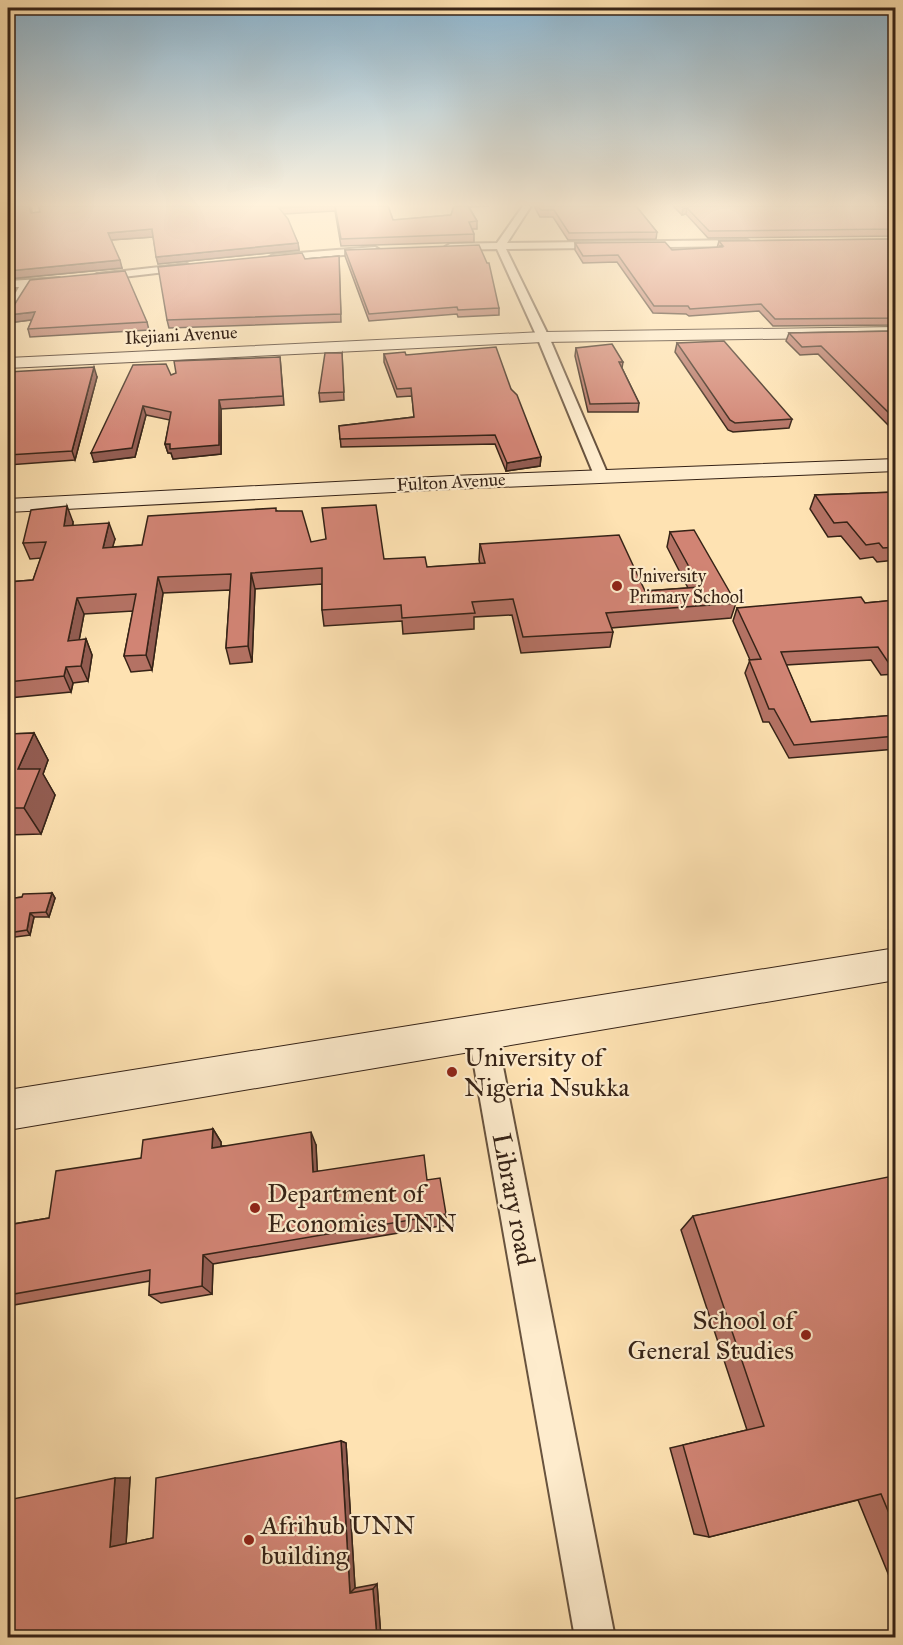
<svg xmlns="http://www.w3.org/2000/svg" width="903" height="1645" font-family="'IM FELL Great Primer',serif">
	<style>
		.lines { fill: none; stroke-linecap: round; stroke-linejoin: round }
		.street-casing { stroke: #68533e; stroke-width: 4 }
		.secondary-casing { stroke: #362317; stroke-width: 2 }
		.street { fill: #feeccd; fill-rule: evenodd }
		.secondary { fill: #feeccd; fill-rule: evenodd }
		.wall { fill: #b47264; stroke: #362317; stroke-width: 1.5 }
		.shaded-wall { fill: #925c51; stroke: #362317; stroke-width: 1.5 }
		.building { fill: #d18474; stroke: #362317; stroke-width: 1.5 }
		.poi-dot { fill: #8f2418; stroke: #feeccd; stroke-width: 2 }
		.labels { text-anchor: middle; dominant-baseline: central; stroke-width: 4.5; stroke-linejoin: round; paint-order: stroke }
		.far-street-label { font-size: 18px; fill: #362317; stroke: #feeccd }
		.far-poi-label { font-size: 18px; fill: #362317; stroke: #feeccd; text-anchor: start }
		.near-poi-label { font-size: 26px; fill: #362317; stroke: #feeccd; text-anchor: start }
		.near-street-label { font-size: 26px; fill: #362317; stroke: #feeccd }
	</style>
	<rect width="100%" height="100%" fill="#fee2b2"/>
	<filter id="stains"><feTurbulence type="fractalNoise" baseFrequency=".00333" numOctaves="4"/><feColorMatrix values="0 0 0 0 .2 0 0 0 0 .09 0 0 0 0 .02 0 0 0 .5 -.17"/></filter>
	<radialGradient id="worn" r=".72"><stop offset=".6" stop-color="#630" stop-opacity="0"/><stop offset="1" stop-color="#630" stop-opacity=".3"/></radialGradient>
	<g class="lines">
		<g class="street-casing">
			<g id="street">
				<path d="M 31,206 L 39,206 L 41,218 L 35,218 Z"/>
				<path d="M 523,206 L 531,206 L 507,243 L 747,240 L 752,243 L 747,246 L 506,249 L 549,337 L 608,475 L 606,478 L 601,479 L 594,475 L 537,337 L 497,249 L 450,250 L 445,247 L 450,244 L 497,243 Z"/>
				<path d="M 375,247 L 380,250 L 378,252 L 273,261 L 268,258 L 273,255 Z"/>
				<path d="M 187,264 L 192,267 L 191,269 L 97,280 L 92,277 L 97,274 Z"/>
				<path d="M 59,278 L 64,281 L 63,283 L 30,286 L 12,316 L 8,317 L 8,306 L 19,287 L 8,287 L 8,281 Z"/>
				<path d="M 482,1018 L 492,1022 L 496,1031 L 615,1638 L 575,1638 L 468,1031 L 472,1022 Z"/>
			</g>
		</g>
		<g class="secondary-casing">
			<g id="secondary">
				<path d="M 896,327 L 896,337 L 543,342 L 8,368 L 8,358 L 543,332 Z"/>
				<path d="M 896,459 L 896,471 L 451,489 L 8,512 L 8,499 L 451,476 Z"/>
				<path d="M 896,948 L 896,980 L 8,1130 L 8,1090 Z"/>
			</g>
		</g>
		<use href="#street" class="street"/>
		<use href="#secondary" class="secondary"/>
	</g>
	<g class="wall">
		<path d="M 8,206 L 32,213 L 40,212 L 39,206 L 388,206 L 393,220 L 451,215 L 454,206 L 489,206 L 469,207 L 477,221 L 477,229 L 472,229 L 474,234 L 474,242 L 341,246 L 335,211 L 284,214 L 298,243 L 299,250 L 158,264 L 153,237 L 111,240 L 122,268 L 8,279 Z"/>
		<path d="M 534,206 L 636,206 L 657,232 L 656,239 L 568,240 L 553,217 L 540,217 Z"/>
		<path d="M 673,206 L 896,206 L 896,236 L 708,238 L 686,214 L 682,215 Z"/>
		<path d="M 896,239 L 896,325 L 773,326 L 759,311 L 689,316 L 686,314 L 653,313 L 617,262 L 583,263 L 575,250 L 575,243 L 672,250 L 717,248 L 719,241 Z"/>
		<path d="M 345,250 L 499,308 L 499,315 L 458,317 L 457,314 L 369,321 L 345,256 Z"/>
		<path d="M 339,256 L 341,322 L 169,328 L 167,320 L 305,259 Z"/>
		<path d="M 8,311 L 147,322 L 149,330 L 30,337 L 28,329 L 32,320 L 8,323 Z"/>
		<path d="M 896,331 L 896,424 L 888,425 L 818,354 L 800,355 L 786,341 L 789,333 Z"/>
		<path d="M 677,343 L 792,419 L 789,428 L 733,432 L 728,430 L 675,352 Z"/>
		<path d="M 576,348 L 623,362 L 622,368 L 639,403 L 638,412 L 588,412 L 575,356 Z"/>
		<path d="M 342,353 L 344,400 L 320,402 L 319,393 Z"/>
		<path d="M 384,354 L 406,355 L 511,389 L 541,457 L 540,466 L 506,471 L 495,444 L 341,447 L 339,426 L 414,417 L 412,396 L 397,397 L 384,362 Z"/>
		<path d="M 280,357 L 284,405 L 221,409 L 221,454 L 173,459 L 171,453 L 168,453 L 165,444 L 170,420 L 146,415 L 135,457 L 94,462 L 171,375 Z"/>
		<path d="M 8,372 L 97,377 L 75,460 L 8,465 Z"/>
		<path d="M 896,492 L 896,560 L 877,562 L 873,557 L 860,559 L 841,536 L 828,537 L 810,509 L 815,495 Z"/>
		<path d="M 277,511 L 311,542 L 384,559 L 427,567 L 480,564 L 479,560 L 480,544 L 645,591 L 688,588 L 667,547 L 670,532 L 736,603 L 731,618 L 611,628 L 613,632 L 610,647 L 521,653 L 512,615 L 474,617 L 474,629 L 403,634 L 402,621 L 324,626 L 322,610 L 322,584 L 255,589 L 252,662 L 230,664 L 226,648 L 230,590 L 163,593 L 152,670 L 131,672 L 124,656 L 133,611 L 84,614 L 79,640 L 86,639 L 92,655 L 88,681 L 73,683 L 71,692 L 9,698 L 8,705 L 8,582 L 33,580 L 41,558 L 30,559 L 23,543 L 73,522 L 73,526 L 115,539 L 112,547 L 142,545 Z"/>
		<path d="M 896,600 L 896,674 L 881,675 L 871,660 L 786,665 L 811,722 L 896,715 L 896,749 L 789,758 L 769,722 L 763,722 L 745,673 L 750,660 L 733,621 L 737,608 L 865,603 Z"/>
		<path d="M 8,730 L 10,734 L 34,733 L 48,760 L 43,774 L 55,795 L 41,834 L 8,835 Z"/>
		<path d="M 52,893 L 55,898 L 49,917 L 34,917 L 30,935 L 8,938 L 8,899 Z"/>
		<path d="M 213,1129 L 221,1142 L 221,1146 L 316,1145 L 317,1171 L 427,1180 L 446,1214 L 446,1225 L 213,1264 L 212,1294 L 161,1303 L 149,1295 L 150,1281 L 8,1306 L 8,1225 L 49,1218 L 141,1158 Z"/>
		<path d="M 896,1182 L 896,1593 L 858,1500 L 709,1537 L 694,1534 L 670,1448 L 747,1430 L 681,1230 L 693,1216 Z"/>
		<path d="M 341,1441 L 346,1443 L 355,1588 L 377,1584 L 381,1638 L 8,1638 L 130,1478 L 126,1544 L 153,1538 Z"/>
	</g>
	<g class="shaded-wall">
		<path d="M 683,208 L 687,208 L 686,214 L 682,215 Z"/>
		<path d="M 152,229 L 153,237 L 110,240 L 108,233 Z"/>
		<path d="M 298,243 L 299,250 L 158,264 L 156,257 Z"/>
		<path d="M 120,260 L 122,268 L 8,279 L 8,281 L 8,271 Z"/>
		<path d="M 12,281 L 15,289 L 8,301 L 8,289 Z"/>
		<path d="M 35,312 L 38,319 L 8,323 L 8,315 Z"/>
		<path d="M 94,367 L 97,377 L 75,460 L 72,451 Z"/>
		<path d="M 219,400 L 221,409 L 221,454 L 173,459 L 171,453 L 168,453 L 165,444 L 170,444 Z"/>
		<path d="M 143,406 L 146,415 L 135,457 L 94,462 L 91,453 Z"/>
		<path d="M 541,457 L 540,466 L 506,471 L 507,463 Z"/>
		<path d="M 67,506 L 73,522 L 70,542 L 64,526 Z"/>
		<path d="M 109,523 L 115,539 L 108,563 L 103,548 Z"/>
		<path d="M 251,573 L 255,589 L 252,662 L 248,646 Z"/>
		<path d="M 158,577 L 163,593 L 152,670 L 146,655 Z"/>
		<path d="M 77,598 L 84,614 L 76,657 L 68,641 Z"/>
		<path d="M 86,639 L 92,655 L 88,681 L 81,666 Z"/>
		<path d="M 66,667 L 73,683 L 71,692 L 64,676 Z"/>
		<path d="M 34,733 L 48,760 L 43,774 L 55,795 L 41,834 L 24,808 L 18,769 Z"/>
		<path d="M 52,893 L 55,898 L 49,917 L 46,912 Z"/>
		<path d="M 30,913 L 34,917 L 30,935 L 27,930 Z"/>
		<path d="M 213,1129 L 221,1142 L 221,1160 L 212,1148 Z"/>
		<path d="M 311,1132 L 316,1145 L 318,1184 L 313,1172 Z"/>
		<path d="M 203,1255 L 213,1264 L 212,1294 L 202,1286 Z"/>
		<path d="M 341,1441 L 346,1443 L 355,1588 L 350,1593 Z"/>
		<path d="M 115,1478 L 130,1478 L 126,1545 L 110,1547 Z"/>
		<path d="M 377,1584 L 381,1638 L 377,1638 L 373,1589 Z"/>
	</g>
	<g class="building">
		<path d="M 8,206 L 29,206 L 31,213 L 40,212 L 39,206 L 315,206 L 279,208 L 288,219 L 298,243 L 156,257 L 152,229 L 108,233 L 120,260 L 8,271 Z"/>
		<path d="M 335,206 L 388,206 L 393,220 L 451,215 L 454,206 L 468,206 L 477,221 L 469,222 L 474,234 L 341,239 Z"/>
		<path d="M 538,206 L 636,206 L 657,232 L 569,233 L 554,210 L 541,210 Z"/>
		<path d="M 680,206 L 896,206 L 896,229 L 709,231 L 687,208 L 683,208 Z"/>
		<path d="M 896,239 L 896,318 L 775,319 L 761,304 L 690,309 L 688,306 L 654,306 L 618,255 L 583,256 L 575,243 L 665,242 L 672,250 L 721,247 L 719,246 L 723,246 L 719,241 Z"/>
		<path d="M 479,245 L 487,263 L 489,263 L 499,308 L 458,310 L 457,307 L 369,314 L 345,250 Z"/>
		<path d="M 302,253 L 305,259 L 339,256 L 341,314 L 167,320 L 158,267 Z"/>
		<path d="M 125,271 L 147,322 L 28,329 L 35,312 L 8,315 L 8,311 L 11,310 L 30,280 Z"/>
		<path d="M 8,281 L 12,281 L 8,289 Z"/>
		<path d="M 896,331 L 896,416 L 892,416 L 821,346 L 802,347 L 789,333 Z"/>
		<path d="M 724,341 L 792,419 L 735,423 L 730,420 L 677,343 Z"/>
		<path d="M 612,344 L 623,362 L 619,362 L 639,403 L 590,404 L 576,348 Z"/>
		<path d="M 496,347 L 511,389 L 517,395 L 541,457 L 507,463 L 495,435 L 340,439 L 339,426 L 414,417 L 411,388 L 397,389 L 384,354 L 405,352 L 406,355 Z"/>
		<path d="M 325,353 L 342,353 L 344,392 L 319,393 Z"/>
		<path d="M 280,357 L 283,396 L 219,400 L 219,445 L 170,449 L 170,444 L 165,444 L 171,412 L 143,406 L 132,448 L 91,453 L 133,365 L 166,364 L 171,375 L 176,373 L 174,361 Z"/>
		<path d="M 94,367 L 72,451 L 8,455 L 8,372 Z"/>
		<path d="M 896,492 L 896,547 L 883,548 L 879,543 L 866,545 L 847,522 L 834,523 L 815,495 Z"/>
		<path d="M 376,505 L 384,559 L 425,557 L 427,567 L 485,563 L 480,544 L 619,535 L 645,591 L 700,587 L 670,532 L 694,530 L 736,603 L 606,613 L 613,632 L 523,637 L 513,599 L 472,602 L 475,613 L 402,618 L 401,605 L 322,610 L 322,568 L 251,573 L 248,646 L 226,648 L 231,574 L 158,577 L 146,655 L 124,656 L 136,594 L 77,598 L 68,641 L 86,639 L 81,666 L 66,667 L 64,676 L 8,682 L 8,582 L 33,580 L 46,542 L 23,543 L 31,510 L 67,506 L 64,526 L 109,523 L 103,548 L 142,545 L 148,516 L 276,508 L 276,511 L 302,511 L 311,542 L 326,539 L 322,508 Z"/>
		<path d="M 861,597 L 865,603 L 896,600 L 896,661 L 888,662 L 878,647 L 781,652 L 811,722 L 896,715 L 896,736 L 794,745 L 774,709 L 769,709 L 749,660 L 761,659 L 737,608 Z"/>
		<path d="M 34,733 L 18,769 L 40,769 L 24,808 L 8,808 L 8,734 Z"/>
		<path d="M 52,893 L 46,912 L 30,913 L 27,930 L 8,933 L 8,899 L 22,897 L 23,894 Z"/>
		<path d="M 213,1129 L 212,1148 L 311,1132 L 313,1172 L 424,1155 L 427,1180 L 440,1178 L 446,1214 L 203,1255 L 202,1286 L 149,1295 L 150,1270 L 8,1295 L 8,1225 L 49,1218 L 56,1171 L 141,1158 L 143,1140 Z"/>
		<path d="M 893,1176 L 896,1182 L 896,1530 L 881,1494 L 709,1537 L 683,1445 L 764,1426 L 693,1216 Z"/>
		<path d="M 341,1441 L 350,1593 L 373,1589 L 377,1638 L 8,1638 L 8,1500 L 115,1478 L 110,1547 L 153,1538 L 156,1478 Z"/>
	</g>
	<linearGradient id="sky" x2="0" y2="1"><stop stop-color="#8cb7d3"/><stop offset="0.47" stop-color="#fff2dc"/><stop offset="1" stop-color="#fff2dc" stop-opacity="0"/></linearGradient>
	<rect width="903" height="436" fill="url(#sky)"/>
	<g class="poi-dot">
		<circle cx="617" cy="586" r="6"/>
		<circle cx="452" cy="1072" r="6"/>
		<circle cx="255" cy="1208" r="6"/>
		<circle cx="806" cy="1335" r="6"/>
		<circle cx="249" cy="1540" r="6"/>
	</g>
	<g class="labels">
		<g class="far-street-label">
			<text transform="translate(181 335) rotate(-3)">Ikejiani Avenue</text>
			<text transform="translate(451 482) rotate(-3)">Fulton Avenue</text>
		</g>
		<g class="far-poi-label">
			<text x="629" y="576">University<tspan x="629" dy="21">Primary School</tspan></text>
		</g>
		<g class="near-poi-label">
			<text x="464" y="1057">University of<tspan x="464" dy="30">Nigeria Nsukka</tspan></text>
			<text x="267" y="1193">Department of<tspan x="267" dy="30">Economics UNN</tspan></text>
			<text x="794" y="1320" text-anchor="end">School of<tspan x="794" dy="30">General Studies</tspan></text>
			<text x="261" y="1525">Afrihub UNN<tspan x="261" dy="30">building</tspan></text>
		</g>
		<g class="near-street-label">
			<text transform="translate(514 1199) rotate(79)">Library road</text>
		</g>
	</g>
	<rect width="903" height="1645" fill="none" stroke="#fee2b2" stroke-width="30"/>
	<rect x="9" y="9" width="885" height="1627" fill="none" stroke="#362317" stroke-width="3"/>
	<rect x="15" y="15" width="873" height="1615" fill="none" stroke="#362317" stroke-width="1.5"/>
	<rect width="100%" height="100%" filter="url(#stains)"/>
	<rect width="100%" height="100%" fill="url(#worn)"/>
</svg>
